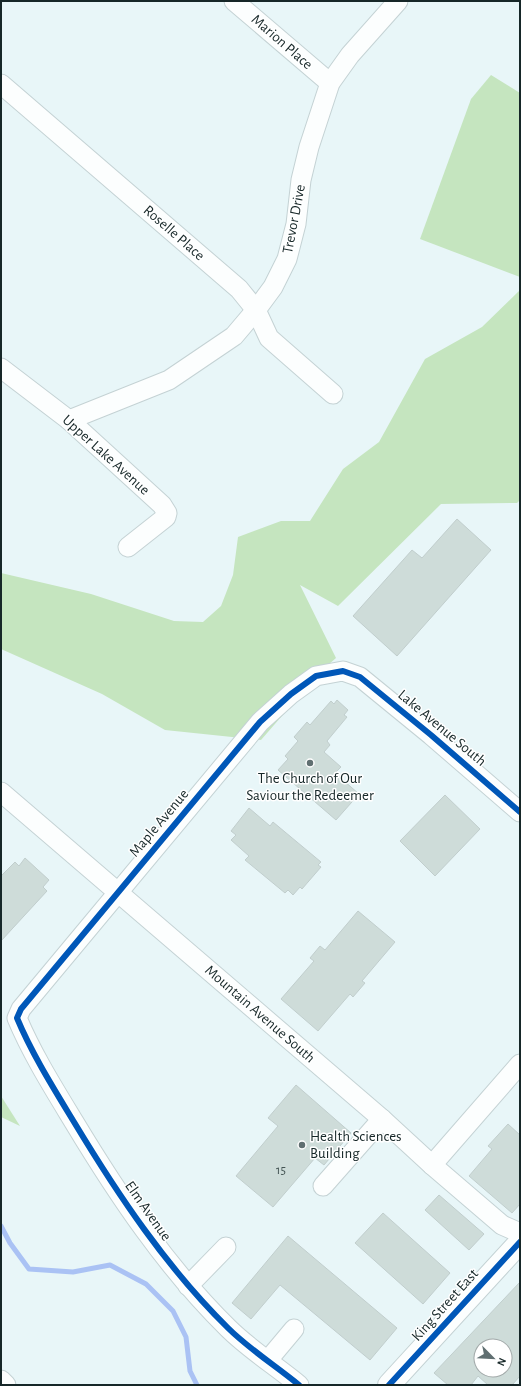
<svg xmlns="http://www.w3.org/2000/svg" width="521" height="1386" font-family="'Alegreya Sans',sans-serif">
	<style>
		.forest { fill: #c5e5bf }
		.lines { fill: none; stroke-linecap: round; stroke-linejoin: round }
		.stream { stroke: #aac2f4; stroke-width: 5 }
		.building { fill: #cedcd9; stroke: #c1cecd; fill-rule: evenodd }
		.minor-casing { stroke: #c4d2d4; stroke-width: 21 }
		.major-casing { stroke: #c4d2d4; stroke-width: 24 }
		.minor { stroke: #fcfefe; stroke-width: 19 }
		.major { stroke: #fcfefe; stroke-width: 22 }
		.cycleway-casing { stroke: #fff; stroke-width: 8 }
		.cycleway { stroke: #0057b8; stroke-width: 6 }
		.poi-dot { fill: #606f71; stroke: #fff; stroke-width: 1.5 }
		.labels { text-anchor: middle; dominant-baseline: central; stroke-width: 3; stroke-linejoin: round; paint-order: stroke }
		.number-label { font-size: 13px; fill: #445454 }
		.street-label { font-size: 15px; fill: #162728; stroke: #fff }
		.poi-label { font-size: 15px; fill: #162728; stroke: #fff }
	</style>
	<rect width="100%" height="100%" fill="#e8f6f8"/>
	<g class="forest">
		<path d="M 491,75 L 520,93 L 520,277 L 420,239 L 471,99 Z"/>
		<path d="M 520,290 L 520,500 L 517,503 L 441,504 L 338,606 L 300,585 L 336,658 L 321,671 L 261,740 L 165,730 L 102,694 L 1,649 L 1,573 L 91,594 L 174,621 L 203,622 L 221,606 L 233,575 L 238,537 L 281,521 L 310,521 L 343,469 L 379,442 L 425,359 L 482,327 Z"/>
		<path d="M 1,1096 L 20,1126 L 1,1117 Z"/>
	</g>
	<g class="lines">
		<path class="stream" d="M 1,1226 L 10,1243 L 29,1269 L 73,1272 L 110,1265 L 146,1284 L 173,1311 L 186,1337 L 190,1371 L 197,1385"/>
	</g>
	<g class="building">
		<path d="M 457,519 L 491,550 L 397,656 L 353,616 L 412,550 L 422,558 Z"/>
		<path d="M 337,700 L 348,710 L 344,715 L 347,717 L 327,741 L 330,745 L 324,752 L 341,767 L 335,773 L 359,794 L 336,820 L 278,770 L 288,759 L 285,756 L 298,741 L 294,737 L 307,722 L 310,725 L 331,701 L 334,704 Z"/>
		<path d="M 445,795 L 480,829 L 435,876 L 400,841 Z"/>
		<path d="M 249,808 L 270,826 L 273,822 L 321,862 L 318,865 L 321,867 L 302,889 L 300,887 L 293,895 L 288,890 L 285,893 L 245,860 L 249,856 L 231,840 L 236,835 L 231,831 Z"/>
		<path d="M 25,858 L 49,880 L 43,887 L 47,891 L 1,941 L 1,876 L 15,862 L 19,866 Z"/>
		<path d="M 358,911 L 395,942 L 362,981 L 365,983 L 353,997 L 350,994 L 318,1031 L 281,999 L 314,961 L 310,958 L 320,946 L 325,950 Z"/>
		<path d="M 296,1085 L 351,1133 L 324,1165 L 315,1158 L 273,1207 L 236,1176 L 278,1126 L 268,1118 Z"/>
		<path d="M 508,1124 L 520,1135 L 520,1204 L 512,1213 L 469,1176 L 492,1149 L 488,1146 Z"/>
		<path d="M 439,1195 L 484,1234 L 469,1250 L 425,1210 Z"/>
		<path d="M 383,1213 L 450,1273 L 423,1304 L 355,1243 Z"/>
		<path d="M 288,1236 L 397,1328 L 370,1360 L 280,1285 L 251,1319 L 232,1303 Z"/>
		<path d="M 520,1282 L 520,1376 L 512,1385 L 488,1385 L 478,1376 L 471,1385 L 448,1385 L 434,1373 ZM 481,1346 L 505,1346 L 505,1370 L 481,1370 Z"/>
	</g>
	<g class="lines">
		<g class="minor-casing">
			<g id="minor">
				<path d="M 234,1 L 330,83"/>
				<path d="M 1,84 L 239,289 L 256,310 L 269,338 L 333,394"/>
				<path d="M 1,368 L 69,420 L 162,505 L 167,513 L 166,517 L 128,547"/>
				<path d="M 69,420 L 169,380 L 234,336 L 256,310 L 273,287 L 287,259 L 296,224 L 301,180 L 309,147 L 330,83 L 350,55 L 398,1"/>
				<path d="M 1,792 L 382,1119 L 432,1165 L 502,1225 L 520,1233"/>
				<path d="M 432,1165 L 520,1064"/>
				<path d="M 323,1186 L 382,1119"/>
				<path d="M 188,1286 L 226,1247"/>
				<path d="M 268,1360 L 294,1329"/>
				<path d="M 1,1380 L 6,1385"/>
				<path d="M 299,1385 C 276,1366 249,1349 228,1328 C 167,1268 118,1195 74,1122 C 54,1089 32,1054 17,1018 L 21,1009 L 260,722 L 291,694 L 316,676 L 343,671 L 360,677 L 431,735 L 520,812"/>
			</g>
		</g>
		<g class="major-casing">
			<path id="major" d="M 389,1385 L 520,1242"/>
		</g>
		<use href="#minor" class="minor"/>
		<use href="#major" class="major"/>
		<g class="cycleway-casing">
			<g id="cycleway">
				<path d="M 299,1385 C 276,1366 249,1349 228,1328 C 167,1268 118,1195 74,1122 C 54,1089 32,1054 17,1018 L 21,1009 L 260,722 L 291,694 L 316,676 L 343,671 L 360,677 L 431,735 L 520,812"/>
				<path d="M 389,1385 L 520,1242"/>
			</g>
		</g>
		<use href="#cycleway" class="cycleway"/>
	</g>
	<g class="poi-dot">
		<circle cx="310" cy="763" r="4"/>
		<circle cx="302" cy="1145" r="4"/>
	</g>
	<g class="labels">
		<g class="number-label">
			<text x="281" y="1170">15</text>
		</g>
		<g class="street-label">
			<text transform="translate(282 42) rotate(41)">Marion Place</text>
			<text transform="translate(294 219) rotate(-79)">Trevor Drive</text>
			<text transform="translate(174 233) rotate(41)">Roselle Place</text>
			<text transform="translate(106 455) rotate(42)">Upper Lake Avenue</text>
			<text transform="translate(442 728) rotate(40)">Lake Avenue South</text>
			<text transform="translate(159 823) rotate(-50)">Maple Avenue</text>
			<text transform="translate(260 1014) rotate(41)">Mountain Avenue South</text>
			<text transform="translate(148 1211) rotate(55)">Elm Avenue</text>
			<text transform="translate(445 1305) rotate(-48)">King Street East</text>
		</g>
		<g class="poi-label">
			<text x="310" y="778">The Church of Our<tspan x="310" dy="17">Saviour the Redeemer</tspan></text>
			<text x="310" y="1136" text-anchor="start">Health Sciences<tspan x="310" dy="17">Building</tspan></text>
		</g>
	</g>
	<rect width="521" height="1386" fill="none" stroke="#162728" stroke-width="4"/>
	<g transform="translate(493 1358) rotate(114)"><circle r="19" fill="#ffffff" stroke="#a2a9a9"/>
	<path d="M0-3L7 15L0 10L-7 15Z" fill="#606f71"/>
	<text y="-6" font-size="11" font-weight="bold" text-anchor="middle" fill="#162728">N</text>
	</g>
</svg>
